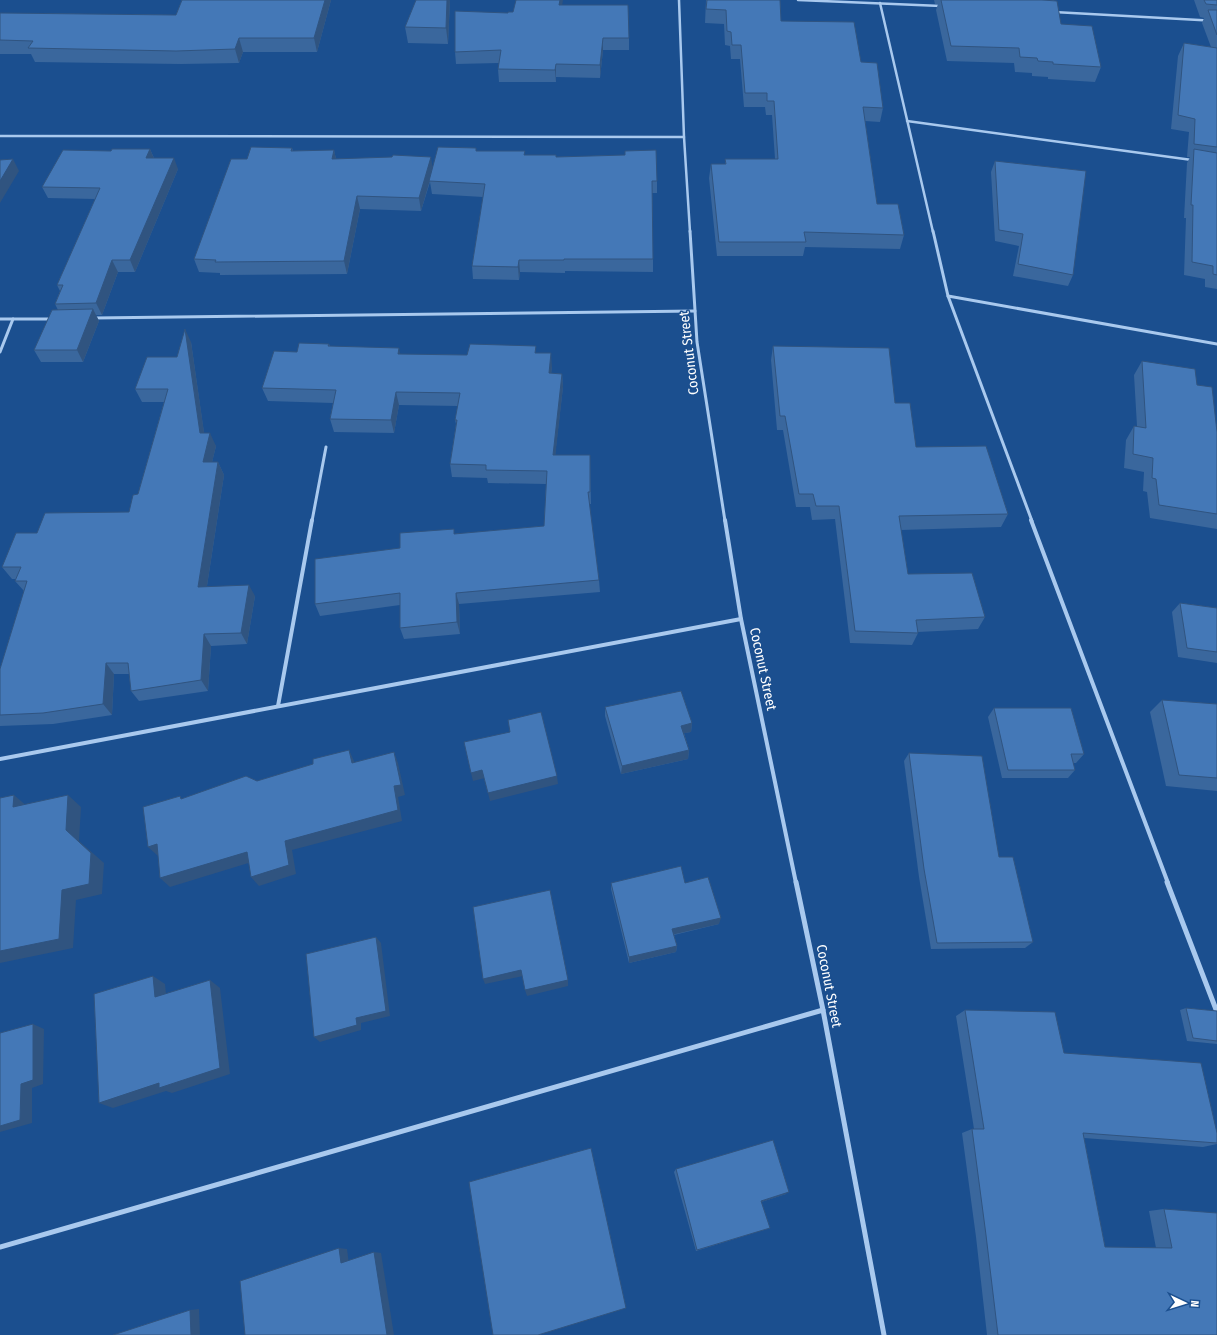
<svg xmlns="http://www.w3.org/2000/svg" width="1217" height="1335" font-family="'Fira Sans Condensed',sans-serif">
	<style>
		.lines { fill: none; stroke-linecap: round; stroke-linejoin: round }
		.minor-far3 { stroke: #a9c9ee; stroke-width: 2.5 }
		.minor-far2 { stroke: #a9c9ee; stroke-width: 3 }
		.minor-far1 { stroke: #a9c9ee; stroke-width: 4 }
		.minor { stroke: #a9c9ee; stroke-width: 5 }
		.wall { fill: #3a679d }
		.shaded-wall { fill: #305480 }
		.building { fill: #4478b7; stroke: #305480 }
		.labels { text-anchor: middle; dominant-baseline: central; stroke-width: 3; stroke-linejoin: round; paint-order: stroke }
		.street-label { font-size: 14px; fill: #fff; stroke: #1b4f8f }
	</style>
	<rect width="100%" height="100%" fill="#1b4f8f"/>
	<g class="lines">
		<g class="minor-far3">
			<path d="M 679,0 L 684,137 L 690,232"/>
			<path d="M 798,0 L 941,6"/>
			<path d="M 880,3 L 933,232"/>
			<path d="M 1054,12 L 1217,21"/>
			<path d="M 907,121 L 1192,160"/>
			<path d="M 0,136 L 684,137"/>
		</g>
		<g class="minor-far2">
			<path d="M 690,231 L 697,342 L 725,521"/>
			<path d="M 933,231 L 948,296 L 1032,521"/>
			<path d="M 948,296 L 1217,344"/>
			<path d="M 94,318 L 695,311"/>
			<path d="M 0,319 L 53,319"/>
			<path d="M 0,352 L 13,319"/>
			<path d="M 312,521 L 326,447"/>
		</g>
		<g class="minor-far1">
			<path d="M 725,520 L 741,619 L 796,883"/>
			<path d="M 1031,520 L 1168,883"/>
			<path d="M 278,706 L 312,520"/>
			<path d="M 0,759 L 741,619"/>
		</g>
		<g class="minor">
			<path d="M 796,882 L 823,1010 L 884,1335"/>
			<path d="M 1167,882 L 1217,1012"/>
			<path d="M 0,1247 L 823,1010"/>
		</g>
	</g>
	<g class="wall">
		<path d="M 182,0 L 331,0 L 317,52 L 243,52 L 239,63 L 181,64 L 35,62 L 31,54 L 0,54 L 0,13 L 176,15 Z"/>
		<path d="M 450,0 L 448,44 L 408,43 L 405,27 Z"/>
		<path d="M 706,0 L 780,0 L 781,21 L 861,62 L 883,108 L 880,122 L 865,121 L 877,204 L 904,235 L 900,249 L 805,247 L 803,256 L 717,256 L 709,178 L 711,164 L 725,164 L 725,159 L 775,159 L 772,115 L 766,115 L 765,107 L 744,107 L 740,59 L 731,59 L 730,46 L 725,45 L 724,24 L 705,23 Z"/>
		<path d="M 934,0 L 1054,0 L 1061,24 L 1101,67 L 1095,82 L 1048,79 L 1048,77 L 1032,76 L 1032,73 L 1015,72 L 1014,63 L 947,61 L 936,10 L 938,4 L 935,4 Z"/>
		<path d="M 1194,0 L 1217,0 L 1217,289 L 1205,287 L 1205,279 L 1184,275 L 1186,218 L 1184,218 L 1187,163 L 1190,157 L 1187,157 L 1189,132 L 1171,129 L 1178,56 L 1184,43 L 1211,47 L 1202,23 L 1204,18 L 1200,17 Z"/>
		<path d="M 562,5 L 629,38 L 629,50 L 603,50 L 600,78 L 556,77 L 556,82 L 499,82 L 498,69 L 499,63 L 456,64 L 455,52 L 508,13 L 513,12 Z"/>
		<path d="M 292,148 L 293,151 L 334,150 L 336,159 L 433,168 L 477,151 L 525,155 L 556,157 L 625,155 L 625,151 L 657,181 L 657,193 L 652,193 L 653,259 L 653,272 L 565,271 L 565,273 L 520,272 L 519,280 L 473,279 L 472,266 L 483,197 L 432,194 L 430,182 L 421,211 L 360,209 L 347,274 L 220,275 L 220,273 L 199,272 L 194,259 L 247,159 Z"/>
		<path d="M 150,149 L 154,158 L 178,169 L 135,272 L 118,272 L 102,315 L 96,315 L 99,321 L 83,362 L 41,362 L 34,350 L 58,310 L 55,304 L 60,291 L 57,285 L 95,199 L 48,198 L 42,187 L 111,151 Z"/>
		<path d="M 995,161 L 1073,275 L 1068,286 L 1013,276 L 1019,246 L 995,241 L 991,172 Z"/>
		<path d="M 191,342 L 204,433 L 216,446 L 212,462 L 218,462 L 224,475 L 207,586 L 255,596 L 247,644 L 211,646 L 208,691 L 139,701 L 131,691 L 129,674 L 114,674 L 112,715 L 53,724 L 0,726 L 0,669 L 24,591 L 15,581 L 16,579 L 12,579 L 2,567 L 37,533 L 129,512 L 138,494 L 164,402 L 142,402 L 135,389 L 177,357 Z"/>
		<path d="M 329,344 L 330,346 L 401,354 L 467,355 L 536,353 L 552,367 L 551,373 L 562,374 L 563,387 L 555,455 L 590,455 L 591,504 L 589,504 L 599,580 L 600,592 L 459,604 L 460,634 L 404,639 L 400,628 L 400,605 L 320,616 L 315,604 L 400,548 L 455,534 L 544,526 L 546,484 L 488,483 L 487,478 L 452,477 L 450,464 L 456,424 L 455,420 L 458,406 L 399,405 L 394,433 L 334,432 L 330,419 L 333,403 L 268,401 L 262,388 L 297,352 Z"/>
		<path d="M 773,346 L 895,403 L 916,447 L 1008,514 L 1001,527 L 901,530 L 908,574 L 985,617 L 978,629 L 918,632 L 918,633 L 912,645 L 850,643 L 835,519 L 812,520 L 810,507 L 796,507 L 783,430 L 777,430 L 771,360 Z"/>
		<path d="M 1142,361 L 1197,385 L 1217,432 L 1217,529 L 1150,518 L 1147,492 L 1143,491 L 1144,472 L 1124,468 L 1126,440 L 1134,426 L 1137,426 L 1134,375 Z"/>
		<path d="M 1180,603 L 1217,608 L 1217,663 L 1178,657 L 1172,612 Z"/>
		<path d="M 1162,700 L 1217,704 L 1217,791 L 1166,786 L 1150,712 Z"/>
		<path d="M 605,707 L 692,723 L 691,732 L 684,733 L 689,750 L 688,759 L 621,774 L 605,716 Z"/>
		<path d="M 994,708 L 1084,754 L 1076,763 L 1073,763 L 1075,770 L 1068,778 L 1002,778 L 988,717 Z"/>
		<path d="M 909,753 L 1033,942 L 1025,948 L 931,949 L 919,877 L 904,761 Z"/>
		<path d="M 611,883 L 685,883 L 719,924 L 674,935 L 677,946 L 676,952 L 629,963 L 611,889 Z"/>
		<path d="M 1186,1008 L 1217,1011 L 1217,1044 L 1187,1041 L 1180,1010 Z"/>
		<path d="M 965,1010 L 1064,1053 L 1217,1133 L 1217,1144 L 1203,1147 L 1084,1138 L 1105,1247 L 1156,1248 L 1149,1211 L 1164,1209 L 1217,1335 L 987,1335 L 976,1237 L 962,1133 L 972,1129 L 974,1129 L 956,1016 Z"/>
		<path d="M 676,1169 L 786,1194 L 761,1202 L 770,1228 L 696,1251 L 674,1172 Z"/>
	</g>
	<g class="shaded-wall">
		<path d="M 325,0 L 331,0 L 317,52 L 314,38 Z"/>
		<path d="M 447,0 L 450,0 L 448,44 L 446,28 Z"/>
		<path d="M 560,0 L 563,0 L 560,18 L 559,5 Z"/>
		<path d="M 239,38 L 243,52 L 239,63 L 235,49 Z"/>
		<path d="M 603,38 L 603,50 L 600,78 L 600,65 Z"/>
		<path d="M 556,64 L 556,82 L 555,70 Z"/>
		<path d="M 150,149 L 155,161 L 146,158 Z"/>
		<path d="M 334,150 L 337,163 L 332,159 Z"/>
		<path d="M 431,157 L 433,170 L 421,211 L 419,198 Z"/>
		<path d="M 174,158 L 178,169 L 135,272 L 130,260 Z"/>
		<path d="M 13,159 L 19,171 L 0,203 L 0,181 Z"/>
		<path d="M 357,196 L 360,209 L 347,274 L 344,261 Z"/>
		<path d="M 112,260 L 118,272 L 102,315 L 96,303 Z"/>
		<path d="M 519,260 L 520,272 L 519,280 L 518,267 Z"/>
		<path d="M 93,309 L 99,321 L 83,362 L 77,350 Z"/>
		<path d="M 185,329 L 191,342 L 206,446 L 200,433 Z"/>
		<path d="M 399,348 L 402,361 L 398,354 Z"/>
		<path d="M 551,353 L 552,367 L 550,387 L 549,373 Z"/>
		<path d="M 562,374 L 563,387 L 554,468 L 553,455 Z"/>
		<path d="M 396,392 L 399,405 L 394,433 L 391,420 Z"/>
		<path d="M 210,433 L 216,446 L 209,475 L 203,462 Z"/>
		<path d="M 218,462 L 224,475 L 205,599 L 198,587 Z"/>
		<path d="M 249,585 L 255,596 L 247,644 L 241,633 Z"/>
		<path d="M 456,593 L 459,604 L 460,634 L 457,622 Z"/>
		<path d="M 204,634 L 211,646 L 208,691 L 201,680 Z"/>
		<path d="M 106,663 L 114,674 L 112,715 L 103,704 Z"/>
		<path d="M 692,723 L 691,732 L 680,734 L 681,726 Z"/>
		<path d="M 349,750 L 354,761 L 357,773 L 352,763 Z"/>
		<path d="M 689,750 L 688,759 L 621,774 L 622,766 Z"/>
		<path d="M 394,752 L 398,763 L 405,795 L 398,797 L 402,821 L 292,850 L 296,874 L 259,886 L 251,877 L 285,841 L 394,786 Z"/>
		<path d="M 482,770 L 485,778 L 473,781 L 471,773 Z"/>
		<path d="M 557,776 L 558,784 L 490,801 L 488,793 Z"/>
		<path d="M 14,795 L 28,807 L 13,807 Z"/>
		<path d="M 68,795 L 81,807 L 79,841 L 104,863 L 102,894 L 76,900 L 73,948 L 0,963 L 0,951 L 66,830 Z"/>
		<path d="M 157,844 L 167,853 L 158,856 L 148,847 Z"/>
		<path d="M 247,852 L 255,861 L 170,887 L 160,878 Z"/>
		<path d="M 721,918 L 719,924 L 671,935 L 672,929 Z"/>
		<path d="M 376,937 L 381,943 L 390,1016 L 361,1023 L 361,1030 L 320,1042 L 314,1037 L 356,1018 Z"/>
		<path d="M 677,946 L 676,952 L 629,963 L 629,957 Z"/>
		<path d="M 521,970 L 523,976 L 485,984 L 483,979 Z"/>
		<path d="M 153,976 L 165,984 L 167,1004 L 155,997 Z"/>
		<path d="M 210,980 L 220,988 L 230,1074 L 172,1093 L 166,1091 L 113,1108 L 99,1103 Z"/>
		<path d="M 568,980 L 568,986 L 527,996 L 525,990 Z"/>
		<path d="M 33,1024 L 44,1029 L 43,1084 L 32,1088 L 32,1123 L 0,1132 L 0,1126 L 21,1084 Z"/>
		<path d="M 789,1192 L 786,1194 L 758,1203 L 761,1201 Z"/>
		<path d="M 339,1248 L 347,1249 L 349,1264 L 341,1263 Z"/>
		<path d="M 374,1252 L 381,1253 L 394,1335 L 387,1335 Z"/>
		<path d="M 199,1309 L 200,1335 L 191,1335 L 190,1310 Z"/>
	</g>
	<g class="building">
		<path d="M 182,0 L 325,0 L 314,38 L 239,38 L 235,49 L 176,51 L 28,48 L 33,41 L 0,40 L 0,13 L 176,15 Z"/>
		<path d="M 416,0 L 447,0 L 446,28 L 405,27 Z"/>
		<path d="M 516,0 L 560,0 L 559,5 L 628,5 L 629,38 L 603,38 L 600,65 L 556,64 L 555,70 L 498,69 L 501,50 L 455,52 L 455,11 L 508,13 L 508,12 L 513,12 Z"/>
		<path d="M 707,0 L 780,0 L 781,21 L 854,22 L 861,62 L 877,63 L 883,108 L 863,107 L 877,204 L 898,204 L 904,235 L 804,232 L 806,242 L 719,242 L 711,164 L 726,164 L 725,159 L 778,159 L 774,101 L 767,101 L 767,93 L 745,93 L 741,45 L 732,45 L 731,32 L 727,31 L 726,10 L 706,9 Z"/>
		<path d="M 941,0 L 1042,0 L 1057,1 L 1061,24 L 1092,26 L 1101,67 L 1053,64 L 1053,62 L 1038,61 L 1037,58 L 1020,57 L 1019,48 L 951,46 Z"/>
		<path d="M 1204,0 L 1217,0 L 1217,5 L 1206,4 Z"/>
		<path d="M 1208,10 L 1217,10 L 1217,35 Z"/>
		<path d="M 1184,43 L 1217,48 L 1217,147 L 1194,144 L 1195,119 L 1178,115 Z"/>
		<path d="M 251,147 L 292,148 L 291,151 L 334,150 L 332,159 L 392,157 L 393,155 L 431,157 L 419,198 L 357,196 L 344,261 L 215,262 L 216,260 L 194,259 L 231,159 L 247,159 Z"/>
		<path d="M 438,147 L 476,148 L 476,151 L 525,151 L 524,155 L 556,155 L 556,157 L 625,155 L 625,151 L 656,150 L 657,181 L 652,181 L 653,259 L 564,259 L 564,260 L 519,260 L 518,267 L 472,266 L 485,184 L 429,181 Z"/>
		<path d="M 112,149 L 150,149 L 146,158 L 174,158 L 130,260 L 112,260 L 96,303 L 55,304 L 63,285 L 57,285 L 100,188 L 42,187 L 63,150 L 111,151 Z"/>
		<path d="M 1194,149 L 1217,153 L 1217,275 L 1213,274 L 1213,266 L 1192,262 L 1193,205 L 1191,205 Z"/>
		<path d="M 13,159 L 0,181 L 0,160 Z"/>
		<path d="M 995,161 L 1086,171 L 1073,275 L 1018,264 L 1023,234 L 999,230 Z"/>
		<path d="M 93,309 L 77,350 L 34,350 L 52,310 Z"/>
		<path d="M 185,329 L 200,433 L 210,433 L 203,462 L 218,462 L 198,587 L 249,585 L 241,633 L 204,634 L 201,680 L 131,691 L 128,663 L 106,663 L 103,704 L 43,713 L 0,715 L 0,669 L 27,581 L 15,581 L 21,567 L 2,567 L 16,533 L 37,533 L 45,513 L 129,512 L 133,495 L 138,494 L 168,389 L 135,389 L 147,357 L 177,357 Z"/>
		<path d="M 299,343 L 329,344 L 328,346 L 399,348 L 398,354 L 467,355 L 470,344 L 536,346 L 535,353 L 551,353 L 549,373 L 562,374 L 553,455 L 590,455 L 590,492 L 588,492 L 599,580 L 456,593 L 457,622 L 400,628 L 400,593 L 315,604 L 315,559 L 400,548 L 400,533 L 454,529 L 454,534 L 544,526 L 547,471 L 486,470 L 486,465 L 450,464 L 457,420 L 455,420 L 460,393 L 396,392 L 391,420 L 330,419 L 336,390 L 262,388 L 274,351 L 297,352 Z"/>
		<path d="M 773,346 L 889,348 L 895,403 L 910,403 L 916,447 L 986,446 L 1008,514 L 899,516 L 908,574 L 972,573 L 985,617 L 916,620 L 918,633 L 855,631 L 839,506 L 816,506 L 813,494 L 799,494 L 785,416 L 780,416 Z"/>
		<path d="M 1142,361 L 1195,369 L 1197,385 L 1212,387 L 1217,432 L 1217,514 L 1159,505 L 1156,479 L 1152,478 L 1153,458 L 1133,454 L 1134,426 L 1146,428 Z"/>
		<path d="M 1180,603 L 1217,608 L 1217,652 L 1187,648 Z"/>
		<path d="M 681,691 L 692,723 L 681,726 L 689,750 L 622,766 L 605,707 Z"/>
		<path d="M 1162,700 L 1217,704 L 1217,778 L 1179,775 Z"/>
		<path d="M 994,708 L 1071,708 L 1084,754 L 1071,754 L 1075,770 L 1008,770 Z"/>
		<path d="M 541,712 L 557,776 L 488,793 L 482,770 L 471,773 L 464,742 L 510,732 L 508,720 Z"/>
		<path d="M 349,750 L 352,763 L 394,752 L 401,785 L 394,786 L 398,810 L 285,841 L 289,865 L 251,877 L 247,852 L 160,878 L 157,844 L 148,847 L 143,807 L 180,796 L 181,799 L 246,776 L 257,781 L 313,764 L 313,759 Z"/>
		<path d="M 909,753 L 982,756 L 999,857 L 1013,857 L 1033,942 L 937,943 L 924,869 Z"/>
		<path d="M 14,795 L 13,807 L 68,795 L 66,830 L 91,853 L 89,884 L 62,890 L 59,939 L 0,951 L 0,798 Z"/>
		<path d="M 681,866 L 685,883 L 708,877 L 721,918 L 672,929 L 677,946 L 629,957 L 611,883 Z"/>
		<path d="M 550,890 L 568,980 L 525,990 L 521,970 L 483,979 L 473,907 Z"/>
		<path d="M 376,937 L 386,1011 L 356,1018 L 357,1025 L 314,1037 L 306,954 Z"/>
		<path d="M 153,976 L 155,997 L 210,980 L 220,1068 L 159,1088 L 159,1083 L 99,1103 L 94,994 Z"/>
		<path d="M 1186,1008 L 1217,1011 L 1217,1041 L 1193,1038 Z"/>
		<path d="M 965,1010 L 1055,1012 L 1064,1053 L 1201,1063 L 1217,1133 L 1217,1143 L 1083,1133 L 1105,1247 L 1172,1248 L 1164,1209 L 1217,1213 L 1217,1335 L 998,1335 L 986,1235 L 972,1129 L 984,1129 Z"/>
		<path d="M 33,1024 L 33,1080 L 21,1084 L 20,1120 L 0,1126 L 0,1033 Z"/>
		<path d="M 773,1140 L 789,1192 L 761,1201 L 770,1228 L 697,1250 L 676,1169 Z"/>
		<path d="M 591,1148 L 626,1308 L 538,1335 L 493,1335 L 469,1182 Z"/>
		<path d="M 339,1248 L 341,1263 L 374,1252 L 387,1335 L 245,1335 L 240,1281 Z"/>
		<path d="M 190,1310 L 191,1335 L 113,1335 Z"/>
	</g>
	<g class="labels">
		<g class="street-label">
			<text transform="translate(689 353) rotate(-97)">Coconut Street</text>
			<text transform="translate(763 669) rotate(78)">Coconut Street</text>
			<text transform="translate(829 986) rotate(79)">Coconut Street</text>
		</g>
	</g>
	<g transform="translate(1185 1303) rotate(94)" stroke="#1b4f8f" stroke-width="3" paint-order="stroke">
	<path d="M0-3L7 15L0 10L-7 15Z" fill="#ffffff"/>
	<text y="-6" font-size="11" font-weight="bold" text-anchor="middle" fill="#ffffff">N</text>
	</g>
</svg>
